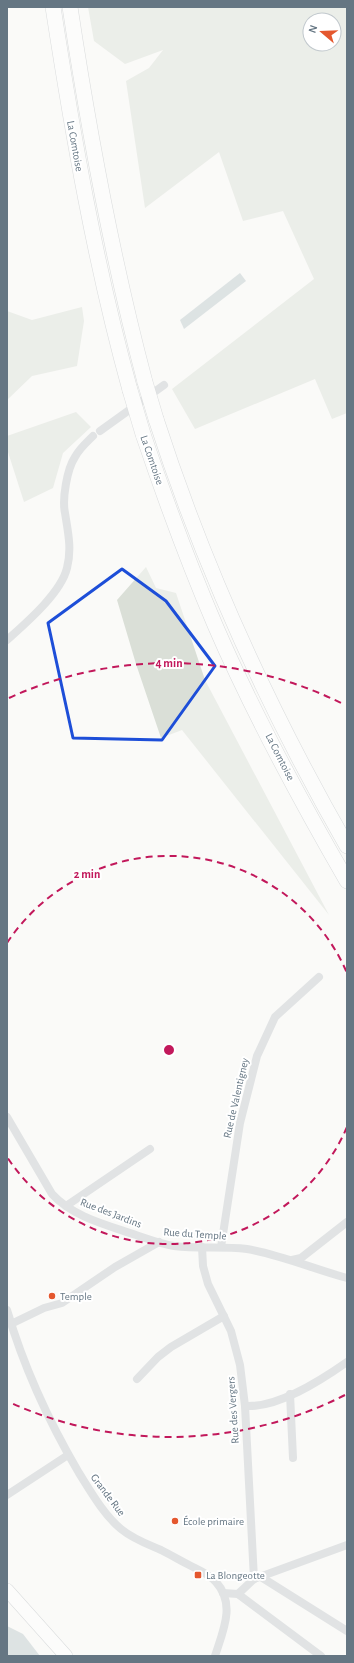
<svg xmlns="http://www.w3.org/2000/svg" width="354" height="1663" font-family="'Alegreya Sans',sans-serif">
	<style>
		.green { fill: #dadfd7; fill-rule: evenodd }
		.water { fill: #bbc7cb }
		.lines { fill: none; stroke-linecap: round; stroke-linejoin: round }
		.primary-casing { stroke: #b5babe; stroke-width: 14 }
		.highway-casing { stroke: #b4b9bd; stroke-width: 16 }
		.street { stroke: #c3c8cc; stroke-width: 8 }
		.primary { stroke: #fff; stroke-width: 13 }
		.highway { stroke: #fff; stroke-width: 15 }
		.highway-bridge-casing { stroke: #b4b9bd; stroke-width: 16; stroke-linecap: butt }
		.highway-bridge { stroke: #fff; stroke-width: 15 }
		.marked { fill: none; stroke: #1d4ed8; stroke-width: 3; stroke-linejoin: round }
		.ring { fill: none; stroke: #c2185b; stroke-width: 2; stroke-dasharray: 7 5 }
		.poi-dot { fill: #e4572e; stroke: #fff; stroke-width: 1.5 }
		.labels { text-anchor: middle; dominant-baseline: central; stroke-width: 4; stroke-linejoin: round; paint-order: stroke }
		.street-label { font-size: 11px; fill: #657683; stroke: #fff }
		.poi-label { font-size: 11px; fill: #657683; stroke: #fff; text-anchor: start }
		.centre { fill: #c2185b; stroke: #fff; stroke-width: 2 }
		.ring-label { font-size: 12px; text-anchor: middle; font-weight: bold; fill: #c2185b; stroke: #fff; stroke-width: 4; stroke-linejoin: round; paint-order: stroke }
	</style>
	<rect width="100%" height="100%" fill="#fafaf8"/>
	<g class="green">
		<path d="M 88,7 L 347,7 L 347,413 L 332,419 L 315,379 L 195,429 L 172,389 L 314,279 L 283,211 L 243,221 L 219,152 L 145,208 L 126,81 L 149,68 L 163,50 L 125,64 L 94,41 ZM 310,20 L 334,20 L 334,44 L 310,44 Z"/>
		<path d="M 82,307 L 84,321 L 77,366 L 32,376 L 7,400 L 7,311 L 32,320 Z"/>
		<path d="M 76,412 L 91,427 L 63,453 L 53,488 L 24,502 L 7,449 L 7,436 Z"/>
		<path d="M 146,567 L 156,588 L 176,593 L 205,680 L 329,915 L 182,730 L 161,738 L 136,664 L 117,600 Z"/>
	</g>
	<g class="water">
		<path d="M 240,273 L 246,281 L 184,329 L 180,320 Z"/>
		<path d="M 7,1626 L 23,1634 L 40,1656 L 7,1656 Z"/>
	</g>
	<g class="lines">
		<g class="primary-casing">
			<path id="primary" d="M 7,1590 L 66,1656"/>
		</g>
		<g class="highway-casing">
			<g id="highway">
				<path d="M 53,7 C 73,136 95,264 130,390"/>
				<path d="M 70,7 C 89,133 112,258 145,382"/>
				<path d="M 156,419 C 204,568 269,710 347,846"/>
				<path d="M 143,434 C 165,499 188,562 215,625 C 253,713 299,798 347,881"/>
			</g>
		</g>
		<g class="street">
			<path d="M 100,431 L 164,385"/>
			<path d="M 7,640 C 26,623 61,593 67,568 C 72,549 68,532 65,513 C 62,499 67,469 75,457 C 79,449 87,442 93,436"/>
			<path d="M 7,1117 L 52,1194 C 73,1217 107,1225 136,1235 C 148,1239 161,1244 174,1246 C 199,1249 223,1246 247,1249 C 282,1255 313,1269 347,1278"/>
			<path d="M 66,1206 L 150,1149"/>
			<path d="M 202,1247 L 203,1266 L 208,1284 L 231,1331 L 240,1365 L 245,1406 L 254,1579"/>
			<path d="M 221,1247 L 240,1123 L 257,1056 L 275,1017 L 319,977"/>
			<path d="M 292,1260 L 301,1258 L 347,1222"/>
			<path d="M 7,1310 C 24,1368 49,1422 79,1473 C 91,1492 104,1515 121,1529 C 133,1539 147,1544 161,1550 C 171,1555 181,1561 191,1566 C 199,1570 209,1574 216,1582 C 236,1604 223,1631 215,1656"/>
			<path d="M 11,1324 L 44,1308 L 62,1303 L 115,1267 L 159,1242"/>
			<path d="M 137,1379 L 158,1357 L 171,1347 L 224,1316"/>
			<path d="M 290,1394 L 293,1458"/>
			<path d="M 245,1406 C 278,1408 320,1381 347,1362"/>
			<path d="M 7,1495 L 68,1455"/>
			<path d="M 261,1577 L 347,1631"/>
			<path d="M 223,1593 L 238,1594 L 321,1656"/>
			<path d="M 238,1594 L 254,1579 L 347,1545"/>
		</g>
		<use href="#primary" class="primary"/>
		<use href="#highway" class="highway"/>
		<g class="highway-bridge-casing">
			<g id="highway-bridge">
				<path d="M 145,382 L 156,419"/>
				<path d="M 130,390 L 143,434"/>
			</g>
		</g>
		<use href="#highway-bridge" class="highway-bridge"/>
	</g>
	<path d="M0 0H354V1663H0ZM 122,569 L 166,601 L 215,666 L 162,740 L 73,738 L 48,623 Z" fill="#fafaf8" fill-opacity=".55" fill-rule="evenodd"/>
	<path class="marked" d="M 122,569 L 166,601 L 215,666 L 162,740 L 73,738 L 48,623 Z"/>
	<g class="ring">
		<path d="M347 1127A194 194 0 0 1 7 1157M7 943A194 194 0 0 1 347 973"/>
		<path d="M345 1395A387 387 0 0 1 9 1402M9 698A387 387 0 0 1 345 705"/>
	</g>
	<g class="poi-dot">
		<circle cx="52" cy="1296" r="4"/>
		<circle cx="175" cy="1521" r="4"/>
		<rect x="194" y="1571" width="8" height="8" rx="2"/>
	</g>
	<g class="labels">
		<g class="street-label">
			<text transform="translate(75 146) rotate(80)">La Comtoise</text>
			<text transform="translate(152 460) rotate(71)">La Comtoise</text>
			<text transform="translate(280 757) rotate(63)">La Comtoise</text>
			<text transform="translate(236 1098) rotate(-77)">Rue de Valentigney</text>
			<text transform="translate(111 1213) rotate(21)">Rue des Jardins</text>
			<text transform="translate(195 1234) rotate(4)">Rue du Temple</text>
			<text transform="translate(233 1410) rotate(-94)">Rue des Vergers</text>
			<text transform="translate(108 1495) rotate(53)">Grande Rue</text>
		</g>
		<g class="poi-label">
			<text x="60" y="1296">Temple</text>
			<text x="183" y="1521">École primaire</text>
			<text x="206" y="1575">La Blongeotte</text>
		</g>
	</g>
	<circle cx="169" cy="1050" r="6" class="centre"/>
	<g class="ring-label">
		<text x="169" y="667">4 min</text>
		<text x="87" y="878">2 min</text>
	</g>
	<rect width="354" height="1663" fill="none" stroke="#657683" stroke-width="16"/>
	<g transform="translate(322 32) rotate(289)"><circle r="19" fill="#ffffff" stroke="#c1c8cd"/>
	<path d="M0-3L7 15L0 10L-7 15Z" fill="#e4572e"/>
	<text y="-6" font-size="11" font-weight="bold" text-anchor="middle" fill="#657683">N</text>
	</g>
</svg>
